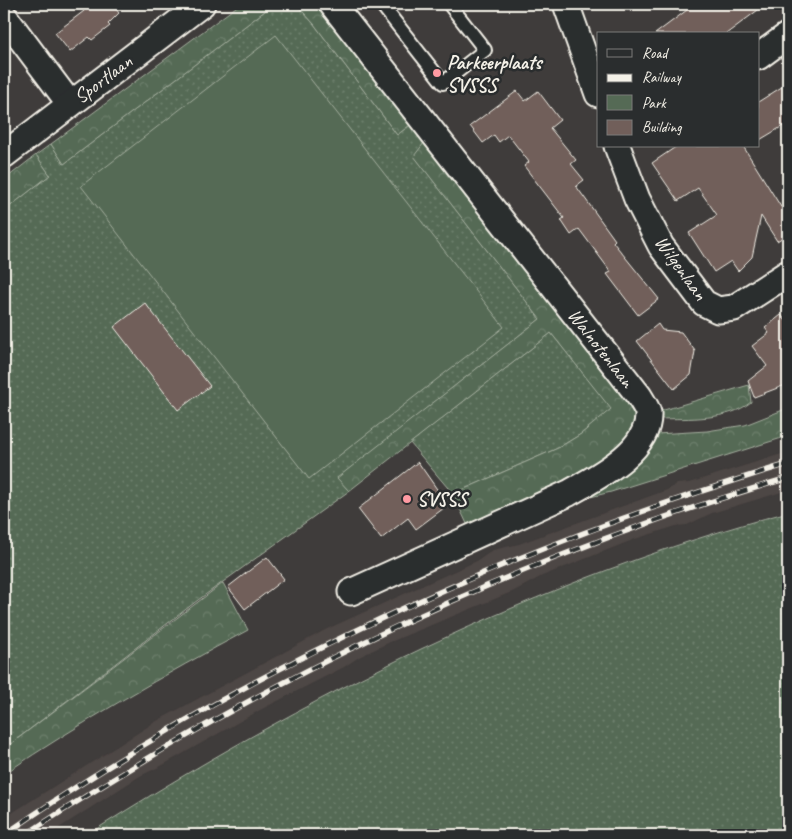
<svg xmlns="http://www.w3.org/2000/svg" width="792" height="839" font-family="Caveat,sans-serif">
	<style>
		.built { fill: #4e4644 }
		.green { fill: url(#green-dots); stroke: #a4ae9e }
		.forest { fill: url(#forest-crowns); stroke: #a4ae9e }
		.pitch { fill: #556a55; stroke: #a4ae9e }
		.building { fill: #715f5a; stroke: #f4f1e8 }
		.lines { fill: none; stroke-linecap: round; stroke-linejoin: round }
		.lane-casing { stroke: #f4f1e8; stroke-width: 16 }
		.street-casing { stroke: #f4f1e8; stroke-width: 29 }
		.lane { stroke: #2a2d2e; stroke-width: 12 }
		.street { stroke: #2a2d2e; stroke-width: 25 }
		.rail-casing { stroke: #f4f1e8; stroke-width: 5.5 }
		.rail { stroke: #2a2d2e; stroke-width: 4; stroke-dasharray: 11; stroke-linecap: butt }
		.poi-dot { fill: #ff9aa2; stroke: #2a2d2e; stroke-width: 2 }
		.labels { text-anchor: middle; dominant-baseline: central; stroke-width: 5; stroke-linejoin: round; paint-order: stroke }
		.poi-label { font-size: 20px; font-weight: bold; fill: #f4f1e8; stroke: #2a2d2e; text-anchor: start }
		.street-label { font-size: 20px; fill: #f4f1e8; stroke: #2a2d2e }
	</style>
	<defs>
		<pattern id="green-dots" width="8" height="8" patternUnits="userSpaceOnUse" patternTransform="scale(1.25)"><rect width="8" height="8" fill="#556a55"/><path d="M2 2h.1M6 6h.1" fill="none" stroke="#6e806d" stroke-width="1.8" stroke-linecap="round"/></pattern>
		<pattern id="forest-crowns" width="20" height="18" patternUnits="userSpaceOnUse" patternTransform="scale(1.25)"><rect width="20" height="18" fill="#556a55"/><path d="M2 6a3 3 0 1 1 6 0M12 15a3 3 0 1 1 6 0" fill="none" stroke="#6e806d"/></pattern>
	</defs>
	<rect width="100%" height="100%" fill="#3f3c3b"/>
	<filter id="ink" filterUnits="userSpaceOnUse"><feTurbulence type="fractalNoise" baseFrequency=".02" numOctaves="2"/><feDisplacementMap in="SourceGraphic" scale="10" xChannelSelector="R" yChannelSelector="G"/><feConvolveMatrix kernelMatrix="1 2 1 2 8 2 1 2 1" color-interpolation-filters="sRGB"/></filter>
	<g filter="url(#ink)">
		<path class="built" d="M 788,452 L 788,490 L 712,513 L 687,525 L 676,526 L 635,539 L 542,576 L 514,591 L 390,642 L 359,657 L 344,667 L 260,710 L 161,766 L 140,776 L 48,835 L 4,835 L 4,818 L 102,756 L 155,722 L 327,629 L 479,560 L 493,550 L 519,544 L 667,490 L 677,484 L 689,483 Z"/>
		<g class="green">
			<path d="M 274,4 L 296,4 L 314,24 L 397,135 L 414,122 L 427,139 L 415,157 L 540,319 L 338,478 L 349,491 L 198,600 L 4,749 L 4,211 L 50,175 L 36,155 L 51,144 L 64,164 Z"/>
			<path d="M 551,333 L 612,409 L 581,434 L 558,448 L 453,494 L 410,443 Z"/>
			<path d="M 788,512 L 788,835 L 87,835 C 304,697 539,579 788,512 Z"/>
		</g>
		<g class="forest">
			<path d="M 240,4 L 274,4 L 64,164 L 51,144 Z"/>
			<path d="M 296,4 L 324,4 L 414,122 L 397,135 L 314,24 Z"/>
			<path d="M 427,139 L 638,415 L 628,437 L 583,472 L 468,526 L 453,494 L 558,448 L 581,434 L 611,409 L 551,333 L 349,491 L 337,478 L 540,319 L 414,156 Z"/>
			<path d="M 36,155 L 50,175 L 4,211 L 4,180 Z"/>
			<path d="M 749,385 L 751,402 C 728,421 688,418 659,419 L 657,412 Z"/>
			<path d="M 788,408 L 788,436 L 611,492 L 574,501 L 656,434 L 707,431 L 745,425 Z"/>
			<path d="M 223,583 L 248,630 C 164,675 83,721 4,774 L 4,749 Z"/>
		</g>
		<path class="pitch" d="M 276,35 L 504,327 L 309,479 L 81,186 Z"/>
		<g class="building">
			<path d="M 78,4 L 112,4 L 119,13 L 108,24 L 110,26 L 92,40 L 89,37 L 70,52 L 55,33 L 84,11 Z"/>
			<path d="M 695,4 L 766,4 L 726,34 L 655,34 Z"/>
			<path d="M 788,83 L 788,123 L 758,141 L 758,102 Z"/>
			<path d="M 517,91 L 525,101 L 538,91 L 560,120 L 550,128 L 576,160 L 571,164 L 584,180 L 576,186 L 615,240 L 613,242 L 659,299 L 638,315 L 607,274 L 611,272 L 579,229 L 571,235 L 561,220 L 564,218 L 524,166 L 529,162 L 508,135 L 499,142 L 494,135 L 483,143 L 470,126 Z"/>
			<path d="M 677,146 L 743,146 L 781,207 L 788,202 L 788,234 L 777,241 L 761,216 L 752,257 L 738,271 L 731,261 L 714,272 L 689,233 L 717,215 L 698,188 L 678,201 L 652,163 Z"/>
			<path d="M 145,303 L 210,386 L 178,410 L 114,327 Z"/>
			<path d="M 781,315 L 786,321 L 788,319 L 788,384 L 754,397 L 748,381 L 767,366 L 752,346 L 769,333 L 765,328 Z"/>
			<path d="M 658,324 L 662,330 L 681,332 L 695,351 L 691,375 L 674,389 L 637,341 Z"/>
			<path d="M 418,462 L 448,505 L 416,529 L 408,518 L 381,539 L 358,509 Z"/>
			<path d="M 267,557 L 284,579 L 245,609 L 228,587 Z"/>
		</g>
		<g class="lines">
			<g class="lane-casing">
				<path id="lane" d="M 381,4 L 443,83 L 485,50 L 449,4"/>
			</g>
			<g class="street-casing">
				<g id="street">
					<path d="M 332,4 L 639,396 C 642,401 647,408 648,413 C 650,451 597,477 569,493 L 351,592"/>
					<path d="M 566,4 L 598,94"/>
					<path d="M 4,16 L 70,104"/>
					<path d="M 758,57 L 788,35"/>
					<path d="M 617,146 L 637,199 L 661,246 L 704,303 L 718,310 L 734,308 L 788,273"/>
					<path d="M 4,155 L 202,4"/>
				</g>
			</g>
			<use href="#lane" class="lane"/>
			<use href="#street" class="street"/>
			<g class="rail-casing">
				<g id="rail">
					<path d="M 4,835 C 243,670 510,547 788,464"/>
					<path d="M 25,835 C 262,680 516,557 788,478"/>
				</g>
			</g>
			<use href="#rail" class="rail"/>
		</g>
	</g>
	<g class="poi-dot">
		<circle cx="437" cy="73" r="5"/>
		<circle cx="407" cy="499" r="5"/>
	</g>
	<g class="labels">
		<g class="poi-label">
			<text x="447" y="62">Parkeerplaats<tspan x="447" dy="23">SVSSS</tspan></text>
			<text x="417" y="499">SVSSS</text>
		</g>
		<g class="street-label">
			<text transform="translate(103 79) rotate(-37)">Sportlaan</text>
			<text transform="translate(681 268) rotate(54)">Wilgenlaan</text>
			<text transform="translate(601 348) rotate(52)">Walnotenlaan</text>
		</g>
	</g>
	<rect width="792" height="839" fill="none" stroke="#2a2d2e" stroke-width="20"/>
	<rect x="10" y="10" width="772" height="819" fill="none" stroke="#f4f1e8" stroke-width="2" filter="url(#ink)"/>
	<rect x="597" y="32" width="162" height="115" fill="#2a2d2e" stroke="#7b7b78"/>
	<rect x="607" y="49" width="25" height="8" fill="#2a2d2e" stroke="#7b7b78"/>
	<text x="642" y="58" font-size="15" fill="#f4f1e8">Road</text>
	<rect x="607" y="74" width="25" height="8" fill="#f4f1e8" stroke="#7b7b78"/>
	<text x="642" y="82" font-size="15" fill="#f4f1e8">Railway</text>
	<rect x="607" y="95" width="25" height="15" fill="#556a55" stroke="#7b7b78"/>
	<text x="642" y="108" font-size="15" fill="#f4f1e8">Park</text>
	<rect x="607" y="120" width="25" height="15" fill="#715f5a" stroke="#7b7b78"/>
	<text x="642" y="132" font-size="15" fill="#f4f1e8">Building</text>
</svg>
